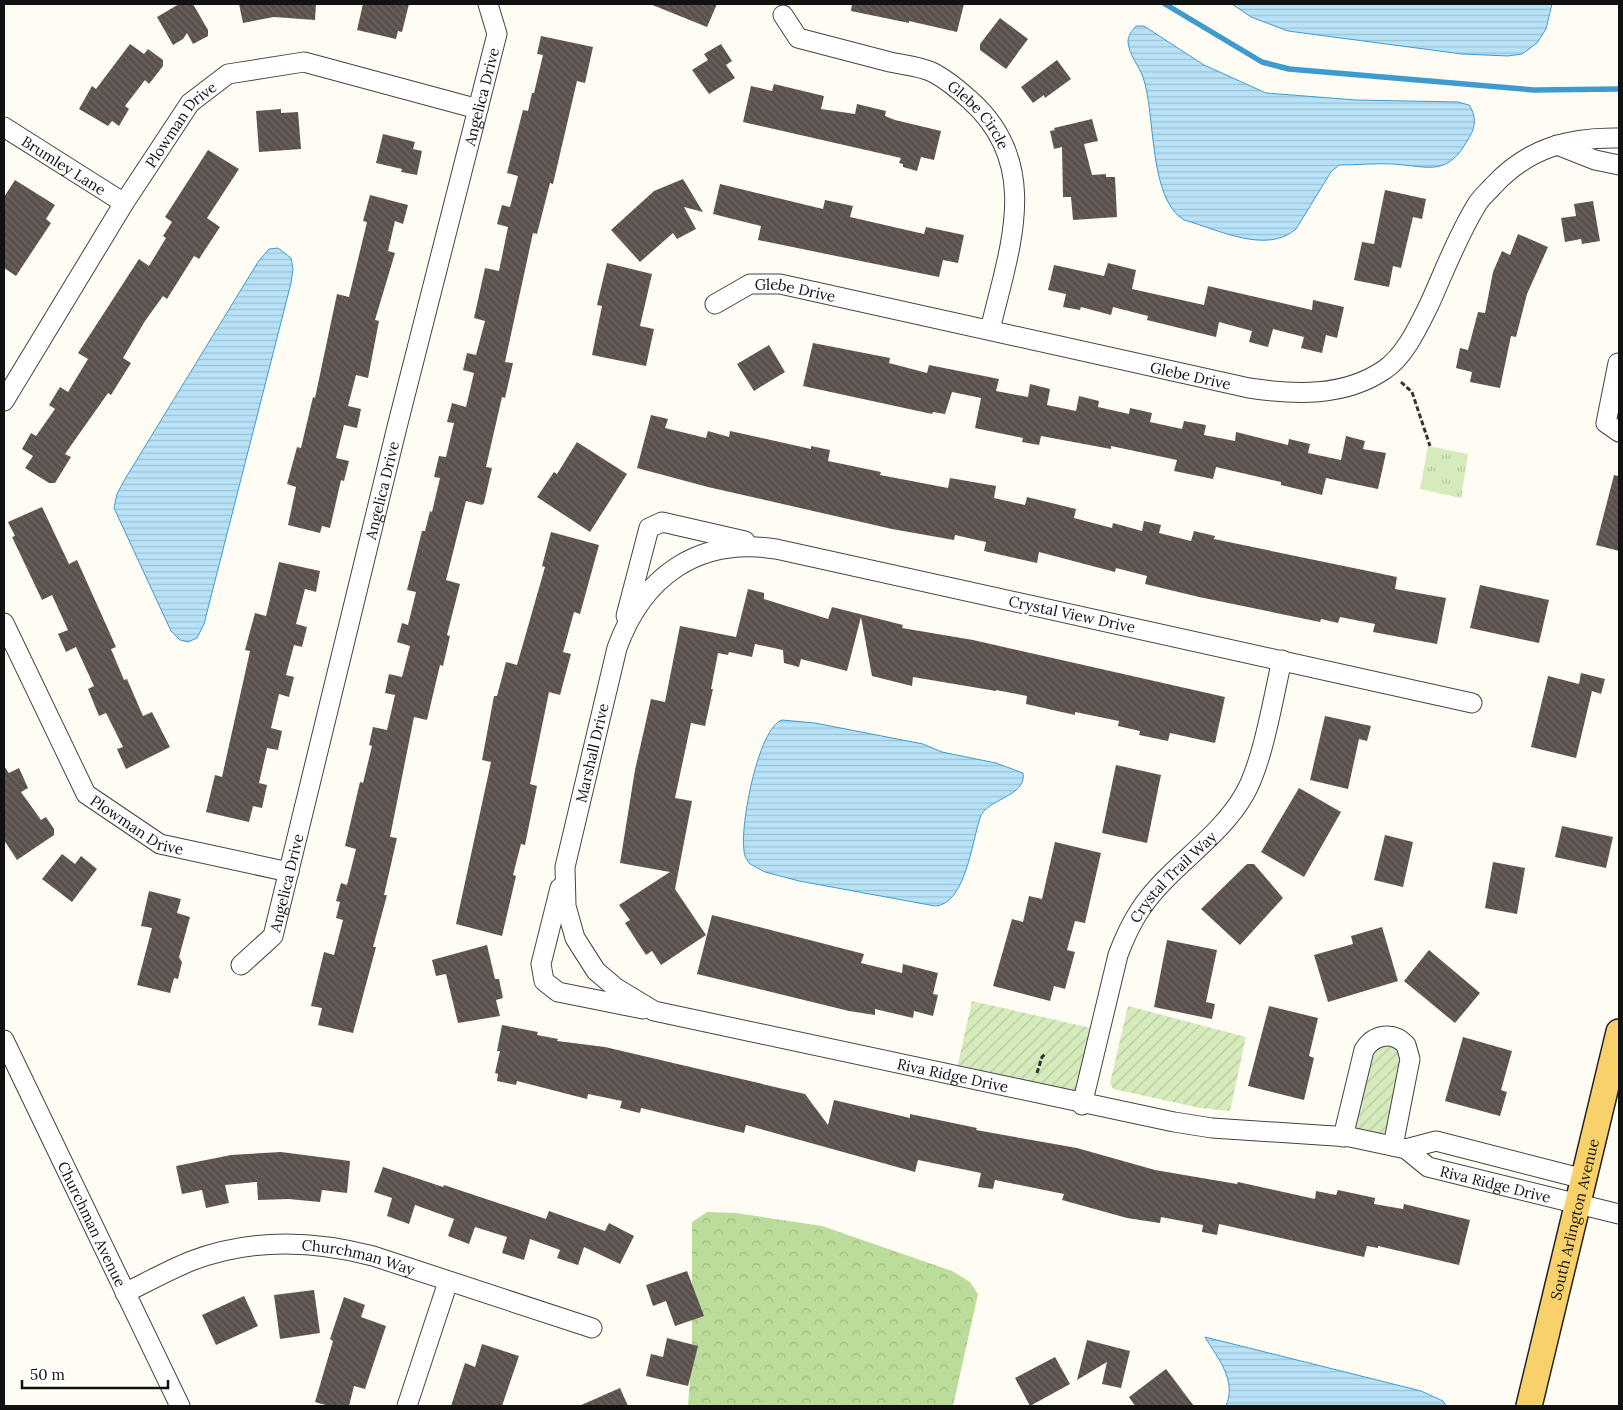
<svg xmlns="http://www.w3.org/2000/svg" width="1623" height="1410" font-family="Lora,serif">
	<style>
		.forest { fill: url(#forest-crowns) }
		.park { fill: url(#park-tufts) }
		.garden { fill: url(#garden-furrows) }
		.water { fill: url(#water-rules); stroke: #3f9bcf }
		.lines { fill: none; stroke-linecap: round; stroke-linejoin: round }
		.stream { stroke: #3f9bcf; stroke-width: 5.5 }
		.building { fill: url(#building-back-hatch) }
		.minor-casing { stroke: #444; stroke-width: 21 }
		.major-casing { stroke: #222; stroke-width: 28 }
		.path { stroke: #333; stroke-width: 3; stroke-dasharray: 5 2.5; stroke-linecap: butt }
		.minor { stroke: #fff; stroke-width: 19 }
		.major { stroke: #f9d16a; stroke-width: 25 }
		.labels { text-anchor: middle; dominant-baseline: central; stroke-width: 5; stroke-linejoin: round; paint-order: stroke }
		.street-label { font-size: 15px; fill: #111; stroke: #fff }
	</style>
	<defs>
		<pattern id="forest-crowns" width="20" height="18" patternUnits="userSpaceOnUse" patternTransform="scale(1.25)"><rect width="20" height="18" fill="#bbdc9b"/><path d="M2 6a3 3 0 1 1 6 0M12 15a3 3 0 1 1 6 0" fill="none" stroke="#a0bc84"/></pattern>
		<pattern id="park-tufts" width="24" height="20" patternUnits="userSpaceOnUse" patternTransform="scale(1.25)"><rect width="24" height="20" fill="#d6ebbc"/><path d="M3 7l-1-3M5 7V3M7 7l1-3M15 17l-1-3M17 17v-4M19 17l1-3" fill="none" stroke="#b7c8a1"/></pattern>
		<pattern id="garden-furrows" width="10" height="10" patternUnits="userSpaceOnUse" patternTransform="scale(1.25)"><rect width="10" height="10" fill="#d6ebbc"/><path d="M-1 1l2-2M0 10L10 0M9 11l2-2" fill="none" stroke="#b7c8a1"/></pattern>
		<pattern id="water-rules" width="6" height="5" patternUnits="userSpaceOnUse" patternTransform="scale(1.25)"><rect width="6" height="5" fill="#b8e2f7"/><path d="M0 2.5h6" fill="none" stroke="#9dc1d3"/></pattern>
		<pattern id="building-back-hatch" width="6" height="6" patternUnits="userSpaceOnUse" patternTransform="scale(1.25)"><rect width="6" height="6" fill="#5a514d"/><path d="M-1 5l2 2M0 0l6 6M5-1l2 2" fill="none" stroke="#6d6662"/></pattern>
	</defs>
	<rect width="100%" height="100%" fill="#fffcf4"/>
	<path class="forest" d="M 707,1212 L 736,1213 L 822,1226 L 952,1271 L 970,1282 L 978,1294 L 953,1406 L 688,1406 L 692,1353 L 692,1222 Z"/>
	<path class="park" d="M 1428,446 L 1468,454 L 1461,498 L 1420,489 Z"/>
	<g class="garden">
		<path d="M 972,1001 L 1100,1030 L 1082,1105 L 955,1077 Z"/>
		<path d="M 1128,1006 L 1246,1037 L 1230,1111 L 1200,1108 L 1113,1089 L 1110,1083 Z"/>
		<path d="M 1402,1041 L 1393,1146 L 1350,1137 L 1364,1050 Z"/>
	</g>
	<g class="water">
		<path d="M 1232,4 L 1552,4 L 1546,29 L 1537,43 L 1522,54 L 1508,56 L 1462,54 L 1288,31 L 1251,17 Z"/>
		<path d="M 1136,26 L 1144,26 L 1204,65 L 1266,93 L 1356,100 L 1458,102 L 1469,105 C 1476,115 1476,126 1470,136 C 1448,177 1432,167 1393,164 C 1375,163 1357,165 1339,165 L 1331,172 L 1296,229 C 1266,255 1217,229 1184,220 C 1148,198 1156,115 1143,77 C 1139,66 1129,55 1128,42 C 1128,35 1132,31 1136,26 Z"/>
		<path d="M 278,248 L 291,258 L 293,269 L 291,283 L 204,624 L 197,638 L 188,642 L 180,640 L 171,631 L 114,508 L 117,494 L 125,479 L 258,262 L 269,249 Z"/>
		<path d="M 782,720 L 815,723 L 923,744 L 942,752 L 996,763 L 1023,773 C 1027,797 985,799 980,818 C 972,842 965,905 935,906 L 799,881 L 765,872 L 750,864 C 747,860 744,856 744,850 C 740,826 758,728 782,720 Z"/>
		<path d="M 1205,1337 L 1421,1391 L 1443,1401 L 1446,1406 L 1226,1406 C 1237,1380 1218,1359 1205,1337 Z"/>
	</g>
	<g class="lines">
		<path class="stream" d="M 1165,4 L 1262,62 L 1289,69 L 1534,90 L 1619,89"/>
	</g>
	<g class="building">
		<path d="M 179,4 L 193,4 L 208,30 L 208,36 L 193,44 L 187,33 L 183,39 L 173,45 L 157,17 Z"/>
		<path d="M 239,4 L 316,4 L 315,20 L 274,17 L 243,23 Z"/>
		<path d="M 363,4 L 409,4 L 402,32 L 398,31 L 396,39 L 357,30 Z"/>
		<path d="M 650,4 L 717,4 L 707,27 Z"/>
		<path d="M 852,4 L 964,4 L 957,32 L 909,21 L 909,23 L 851,11 Z"/>
		<path d="M 1000,18 L 1028,39 L 1006,69 L 980,50 L 980,44 Z"/>
		<path d="M 541,36 L 593,47 L 585,83 L 577,81 L 553,184 L 550,183 L 537,234 L 533,233 L 505,362 L 513,363 L 505,398 L 502,397 L 486,467 L 492,468 L 484,503 L 482,505 L 466,501 L 446,580 L 460,584 L 447,635 L 450,636 L 443,666 L 440,665 L 427,720 L 414,717 L 390,837 L 397,838 L 384,895 L 387,895 L 373,947 L 376,947 L 353,1033 L 318,1025 L 322,1008 L 311,1006 L 324,952 L 334,955 L 343,920 L 336,918 L 340,902 L 336,901 L 341,883 L 347,885 L 356,849 L 345,846 L 360,782 L 363,783 L 372,746 L 369,745 L 373,727 L 387,730 L 395,695 L 385,693 L 389,674 L 402,677 L 410,646 L 397,642 L 402,623 L 408,625 L 416,592 L 407,590 L 422,531 L 425,531 L 430,511 L 432,512 L 440,478 L 434,477 L 439,456 L 446,457 L 454,423 L 447,422 L 452,403 L 466,407 L 474,373 L 463,370 L 467,353 L 476,355 L 485,321 L 474,318 L 485,268 L 499,271 L 508,227 L 497,224 L 502,205 L 510,207 L 518,176 L 507,173 L 523,110 L 528,111 L 532,93 L 534,93 L 543,55 L 537,54 Z"/>
		<path d="M 130,44 L 144,54 L 148,49 L 163,60 L 163,66 L 149,84 L 145,80 L 125,106 L 129,109 L 119,126 L 112,121 L 108,126 L 79,109 L 92,86 L 96,89 Z"/>
		<path d="M 721,44 L 732,61 L 726,65 L 735,78 L 709,94 L 692,70 L 708,60 L 704,54 Z"/>
		<path d="M 1057,60 L 1071,79 L 1045,98 L 1044,95 L 1033,103 L 1021,87 Z"/>
		<path d="M 774,84 L 824,96 L 821,109 L 855,114 L 857,104 L 886,111 L 885,116 L 895,120 L 941,131 L 934,160 L 921,157 L 917,171 L 903,167 L 903,164 L 899,163 L 901,158 L 743,122 L 751,86 L 772,91 Z"/>
		<path d="M 281,109 L 281,113 L 298,112 L 301,149 L 259,152 L 256,111 Z"/>
		<path d="M 1092,119 L 1098,141 L 1084,144 L 1092,175 L 1106,174 L 1106,177 L 1115,177 L 1117,217 L 1073,220 L 1071,197 L 1063,197 L 1062,147 L 1054,149 L 1050,131 L 1055,130 L 1054,128 Z"/>
		<path d="M 383,134 L 415,142 L 413,149 L 422,151 L 417,175 L 401,172 L 402,169 L 376,163 Z"/>
		<path d="M 208,150 L 239,169 L 207,218 L 220,227 L 199,259 L 194,256 L 167,299 L 163,296 L 145,321 L 123,358 L 131,363 L 111,395 L 108,393 L 65,454 L 71,457 L 55,483 L 49,483 L 25,468 L 33,456 L 22,449 L 31,433 L 36,436 L 55,409 L 49,405 L 60,387 L 68,392 L 88,359 L 78,353 L 139,259 L 149,266 L 166,238 L 163,236 L 172,222 L 165,217 Z"/>
		<path d="M 683,179 L 703,212 L 684,207 L 696,229 L 677,239 L 673,233 L 640,262 L 611,230 L 654,191 Z"/>
		<path d="M 15,180 L 55,205 L 46,219 L 51,223 L 16,276 L 4,268 L 4,197 Z"/>
		<path d="M 720,184 L 823,209 L 825,200 L 853,206 L 850,217 L 924,234 L 926,227 L 964,235 L 958,263 L 943,260 L 939,277 L 758,240 L 761,226 L 713,214 Z"/>
		<path d="M 1385,190 L 1426,199 L 1422,219 L 1413,217 L 1401,268 L 1393,266 L 1389,287 L 1354,280 L 1362,242 L 1374,244 Z"/>
		<path d="M 370,195 L 408,205 L 403,224 L 395,221 L 388,251 L 395,253 L 375,320 L 379,321 L 368,378 L 356,375 L 348,406 L 361,409 L 357,428 L 344,425 L 336,458 L 349,461 L 344,481 L 341,480 L 330,528 L 322,526 L 320,533 L 288,525 L 296,487 L 287,484 L 297,447 L 301,448 L 313,397 L 315,398 L 337,294 L 349,297 L 367,222 L 363,221 Z"/>
		<path d="M 1593,201 L 1600,241 L 1582,244 L 1581,239 L 1565,242 L 1561,218 L 1576,216 L 1574,204 Z"/>
		<path d="M 1518,234 L 1548,247 L 1527,294 L 1516,337 L 1511,336 L 1500,388 L 1470,382 L 1472,372 L 1456,368 L 1460,348 L 1468,350 L 1478,312 L 1485,313 L 1493,272 L 1502,251 L 1510,255 Z"/>
		<path d="M 607,263 L 652,274 L 640,326 L 654,329 L 646,366 L 592,355 L 602,306 L 597,305 Z"/>
		<path d="M 1108,263 L 1136,270 L 1132,289 L 1204,305 L 1208,286 L 1312,310 L 1313,300 L 1344,307 L 1337,338 L 1326,335 L 1322,353 L 1301,348 L 1304,337 L 1273,329 L 1268,347 L 1249,342 L 1252,331 L 1219,322 L 1216,337 L 1147,320 L 1148,316 L 1113,307 L 1111,315 L 1081,307 L 1080,310 L 1063,307 L 1066,294 L 1048,290 L 1054,265 L 1104,276 Z"/>
		<path d="M 813,343 L 890,358 L 889,363 L 927,373 L 929,365 L 999,379 L 996,391 L 1028,397 L 1030,384 L 1050,389 L 1047,405 L 1076,411 L 1079,396 L 1099,401 L 1098,407 L 1129,414 L 1130,408 L 1152,413 L 1150,422 L 1182,429 L 1184,421 L 1206,425 L 1204,435 L 1235,441 L 1236,432 L 1288,445 L 1289,439 L 1310,444 L 1308,453 L 1341,460 L 1346,436 L 1365,441 L 1363,449 L 1386,453 L 1378,489 L 1326,478 L 1322,495 L 1281,485 L 1281,482 L 1216,467 L 1213,479 L 1174,471 L 1177,460 L 1111,446 L 1111,449 L 1041,436 L 1039,445 L 1022,442 L 1023,438 L 975,428 L 981,398 L 952,392 L 945,414 L 933,412 L 932,414 L 803,386 Z"/>
		<path d="M 769,345 L 785,372 L 754,391 L 737,364 Z"/>
		<path d="M 651,415 L 668,419 L 665,428 L 706,438 L 708,431 L 729,437 L 730,431 L 811,449 L 811,446 L 830,450 L 828,461 L 881,472 L 880,475 L 948,488 L 950,478 L 996,486 L 994,498 L 1025,505 L 1027,497 L 1076,509 L 1074,518 L 1112,528 L 1113,523 L 1142,531 L 1144,521 L 1161,525 L 1159,533 L 1191,541 L 1194,531 L 1215,536 L 1214,539 L 1397,577 L 1395,589 L 1446,598 L 1437,644 L 1373,632 L 1375,624 L 1340,617 L 1338,623 L 1321,619 L 1320,622 L 1199,597 L 1145,584 L 1147,576 L 1116,568 L 1115,572 L 1039,552 L 1037,563 L 984,551 L 986,542 L 955,535 L 954,540 L 892,529 L 708,487 L 637,468 Z"/>
		<path d="M 577,442 L 627,474 L 590,532 L 537,497 L 554,472 L 557,474 Z"/>
		<path d="M 1614,475 L 1619,476 L 1619,551 L 1596,545 Z"/>
		<path d="M 42,507 L 69,564 L 77,560 L 116,647 L 111,649 L 124,680 L 127,679 L 143,716 L 152,712 L 170,747 L 126,769 L 117,749 L 123,747 L 106,713 L 99,716 L 88,689 L 94,686 L 76,647 L 66,652 L 58,634 L 68,630 L 52,595 L 42,600 L 12,537 L 15,536 L 8,522 Z"/>
		<path d="M 551,532 L 599,545 L 580,614 L 574,612 L 563,652 L 571,654 L 560,695 L 549,692 L 530,784 L 537,786 L 525,845 L 521,844 L 513,875 L 516,876 L 502,936 L 456,924 L 491,762 L 482,760 L 494,696 L 497,696 L 506,662 L 517,665 L 545,567 L 542,566 Z"/>
		<path d="M 279,562 L 320,571 L 316,592 L 305,589 L 296,624 L 307,627 L 302,647 L 294,645 L 286,675 L 294,677 L 289,697 L 279,694 L 271,728 L 282,731 L 278,750 L 267,748 L 259,783 L 267,785 L 262,808 L 253,806 L 249,822 L 206,812 L 215,775 L 222,777 L 250,651 L 245,650 L 255,613 L 266,616 Z"/>
		<path d="M 1480,585 L 1549,600 L 1539,643 L 1470,628 Z"/>
		<path d="M 748,589 L 764,593 L 764,599 L 828,619 L 832,607 L 903,625 L 902,628 L 973,640 L 1225,697 L 1215,743 L 1170,733 L 1168,741 L 1139,735 L 1140,731 L 1118,726 L 1119,721 L 1075,712 L 1075,715 L 1026,704 L 1027,696 L 996,690 L 996,691 L 913,677 L 912,686 L 872,676 L 861,617 L 847,671 L 801,659 L 799,667 L 784,663 L 783,650 L 755,644 L 752,657 L 729,652 L 728,655 L 718,653 L 711,689 L 713,689 L 705,726 L 691,723 L 675,798 L 692,801 L 675,889 L 706,935 L 661,965 L 652,951 L 646,955 L 625,923 L 630,920 L 619,905 L 670,872 L 620,863 L 635,770 L 651,699 L 665,702 L 680,626 L 736,637 Z"/>
		<path d="M 1581,673 L 1605,679 L 1601,694 L 1592,691 L 1576,758 L 1531,747 L 1548,676 L 1579,684 Z"/>
		<path d="M 1325,716 L 1371,726 L 1367,741 L 1359,739 L 1348,789 L 1310,780 Z"/>
		<path d="M 1116,765 L 1161,775 L 1147,843 L 1102,833 Z"/>
		<path d="M 4,766 L 9,773 L 19,768 L 28,788 L 21,792 L 41,820 L 46,817 L 54,829 L 54,835 L 17,860 L 4,840 Z"/>
		<path d="M 1299,788 L 1341,812 L 1304,877 L 1261,852 Z"/>
		<path d="M 1562,826 L 1613,837 L 1606,868 L 1555,857 Z"/>
		<path d="M 1385,835 L 1413,842 L 1403,887 L 1374,880 Z"/>
		<path d="M 1055,842 L 1101,853 L 1085,923 L 1075,921 L 1067,950 L 1075,952 L 1065,989 L 1054,986 L 1050,1001 L 993,986 L 1012,919 L 1023,922 L 1029,896 L 1042,899 Z"/>
		<path d="M 62,854 L 75,864 L 81,856 L 97,869 L 72,902 L 42,879 Z"/>
		<path d="M 1493,862 L 1525,868 L 1517,914 L 1485,908 Z"/>
		<path d="M 1247,864 L 1254,864 L 1283,898 L 1240,945 L 1201,909 Z"/>
		<path d="M 149,891 L 181,899 L 177,913 L 190,917 L 179,957 L 182,962 L 178,979 L 174,978 L 170,993 L 137,985 L 152,928 L 141,926 Z"/>
		<path d="M 712,915 L 864,954 L 861,963 L 902,973 L 903,964 L 938,973 L 933,994 L 938,995 L 933,1016 L 914,1011 L 913,1018 L 875,1009 L 875,1015 L 849,1011 L 697,974 Z"/>
		<path d="M 1382,927 L 1398,981 L 1328,1002 L 1314,955 L 1353,944 L 1351,936 Z"/>
		<path d="M 1167,940 L 1217,950 L 1206,1002 L 1215,1004 L 1212,1019 L 1154,1007 Z"/>
		<path d="M 487,945 L 495,979 L 499,979 L 503,998 L 496,1000 L 500,1016 L 458,1023 L 446,974 L 436,976 L 432,960 Z"/>
		<path d="M 1429,950 L 1480,993 L 1455,1023 L 1404,981 Z"/>
		<path d="M 1269,1006 L 1318,1018 L 1309,1056 L 1314,1058 L 1304,1100 L 1248,1086 Z"/>
		<path d="M 502,1025 L 538,1032 L 537,1035 L 558,1039 L 557,1041 L 605,1047 L 805,1094 L 828,1125 L 834,1100 L 910,1118 L 910,1114 L 977,1128 L 976,1130 L 1077,1148 L 1155,1170 L 1237,1184 L 1238,1182 L 1315,1199 L 1316,1191 L 1336,1195 L 1338,1190 L 1375,1198 L 1374,1204 L 1403,1209 L 1404,1204 L 1470,1220 L 1459,1265 L 1378,1246 L 1378,1248 L 1367,1246 L 1364,1257 L 1219,1224 L 1217,1235 L 1202,1232 L 1203,1225 L 1161,1217 L 1160,1223 L 1127,1218 L 1062,1200 L 1064,1194 L 995,1180 L 993,1189 L 978,1187 L 981,1173 L 918,1160 L 915,1172 L 746,1125 L 744,1133 L 641,1108 L 640,1113 L 620,1108 L 622,1101 L 588,1094 L 587,1099 L 517,1081 L 516,1085 L 497,1081 L 498,1074 L 495,1073 L 500,1051 L 497,1051 Z"/>
		<path d="M 1463,1037 L 1512,1051 L 1501,1090 L 1507,1092 L 1500,1116 L 1445,1101 Z"/>
		<path d="M 281,1152 L 350,1161 L 347,1193 L 322,1190 L 320,1202 L 289,1199 L 258,1200 L 257,1182 L 225,1185 L 229,1203 L 206,1208 L 202,1190 L 182,1194 L 176,1166 L 231,1155 Z"/>
		<path d="M 383,1167 L 443,1187 L 444,1185 L 546,1219 L 549,1211 L 605,1231 L 609,1223 L 634,1236 L 620,1264 L 584,1247 L 578,1265 L 557,1258 L 560,1250 L 530,1239 L 524,1260 L 502,1253 L 507,1237 L 475,1227 L 469,1244 L 448,1236 L 454,1219 L 415,1205 L 409,1224 L 387,1216 L 392,1198 L 374,1192 Z"/>
		<path d="M 687,1271 L 704,1316 L 675,1326 L 666,1301 L 653,1306 L 646,1285 Z"/>
		<path d="M 314,1290 L 320,1333 L 280,1339 L 274,1295 Z"/>
		<path d="M 244,1296 L 258,1326 L 216,1345 L 202,1315 Z"/>
		<path d="M 344,1297 L 365,1305 L 361,1317 L 386,1326 L 365,1389 L 354,1386 L 349,1406 L 329,1406 L 315,1402 L 333,1341 L 330,1339 Z"/>
		<path d="M 667,1338 L 698,1346 L 688,1386 L 646,1376 L 651,1354 L 663,1357 Z"/>
		<path d="M 1087,1340 L 1130,1351 L 1121,1388 L 1102,1384 L 1107,1362 L 1077,1380 Z"/>
		<path d="M 482,1344 L 519,1356 L 502,1406 L 451,1406 L 465,1363 L 475,1367 Z"/>
		<path d="M 1055,1357 L 1070,1384 L 1030,1406 L 1015,1378 Z"/>
		<path d="M 1166,1369 L 1194,1406 L 1135,1406 L 1129,1397 Z"/>
		<path d="M 620,1388 L 628,1406 L 579,1406 Z"/>
	</g>
	<g class="lines">
		<g class="minor-casing">
			<g id="minor">
				<path id="s1" d="M 783,15 L 798,38 C 828,46 859,54 890,62 C 903,65 921,66 934,73 C 947,80 959,90 970,100 C 1043,165 1009,249 990,330"/>
				<path id="s2" d="M 4,127 L 124,203"/>
				<path d="M 1557,145 L 1595,160 L 1619,165"/>
				<path id="s3" d="M 715,304 L 750,284 L 780,284 L 1249,388 C 1295,395 1344,397 1384,370 C 1405,356 1418,327 1429,305 C 1444,272 1457,237 1476,206 C 1480,198 1488,192 1493,186 C 1528,148 1569,137 1619,138"/>
				<path d="M 1618,363 L 1606,423 L 1619,432"/>
				<path id="s4" d="M 4,401 L 124,203 L 190,103 L 228,74 L 304,62 L 478,109"/>
				<path d="M 626,616 L 649,528 L 662,522 L 745,541"/>
				<path id="s5" d="M 4,623 L 86,794 L 160,844 L 289,872"/>
				<path id="s6" d="M 1472,703 L 776,549 C 698,537 643,576 617,648 L 565,867 L 566,906 L 575,938 L 596,971 L 616,988 L 654,1011 L 1174,1122 L 1212,1128 L 1350,1137 L 1406,1149 L 1436,1141 L 1584,1179"/>
				<path d="M 560,888 L 541,964 L 544,981 L 558,992 L 643,1009"/>
				<path id="s7" d="M 241,965 L 273,936 L 397,427 L 497,34 L 488,4"/>
				<path id="s8" d="M 4,1040 L 180,1406"/>
				<path id="s9" d="M 1082,1105 L 1118,955 C 1124,939 1130,925 1140,910 C 1168,867 1218,840 1244,795 C 1263,763 1273,698 1282,660"/>
				<path d="M 1343,1137 L 1364,1050 C 1374,1034 1393,1031 1406,1045 L 1410,1059 L 1393,1146"/>
				<path id="s10" d="M 1406,1149 L 1428,1167 L 1619,1214"/>
				<path id="s11" d="M 125,1293 C 147,1282 169,1270 191,1261 C 251,1238 312,1240 373,1256 L 592,1328"/>
				<path d="M 407,1406 L 448,1282"/>
			</g>
		</g>
		<g class="major-casing">
			<g id="major">
				<path id="s12" d="M 1529,1406 L 1619,1032"/>
			</g>
		</g>
		<g class="path">
			<path d="M 1401,382 L 1412,392 L 1430,446"/>
			<path d="M 1037,1073 L 1042,1057 L 1045,1054"/>
		</g>
		<use href="#minor" class="minor"/>
		<use href="#major" class="major"/>
	</g>
	<g class="labels">
		<g class="street-label">
			<text stroke="none"><textPath href="#s7" startOffset="908">Angelica Drive</textPath></text>
			<text stroke="none"><textPath href="#s1" startOffset="230">Glebe Circle</textPath></text>
			<text stroke="none"><textPath href="#s4" startOffset="329">Plowman Drive</textPath></text>
			<text stroke="none"><textPath href="#s2" startOffset="71">Brumley Lane</textPath></text>
			<text stroke="none"><textPath href="#s3" startOffset="86">Glebe Drive</textPath></text>
			<text stroke="none"><textPath href="#s3" startOffset="491">Glebe Drive</textPath></text>
			<text stroke="none"><textPath href="#s7" startOffset="502">Angelica Drive</textPath></text>
			<text transform="translate(1072 614) rotate(12)">Crystal View Drive</text>
			<text transform="translate(592 753) rotate(-77)">Marshall Drive</text>
			<text stroke="none"><textPath href="#s5" startOffset="250">Plowman Drive</textPath></text>
			<text stroke="none"><textPath href="#s9" startOffset="251">Crystal Trail Way</textPath></text>
			<text stroke="none"><textPath href="#s7" startOffset="98">Angelica Drive</textPath></text>
			<text stroke="none"><textPath href="#s6" startOffset="1631">Riva Ridge Drive</textPath></text>
			<text stroke="none"><textPath href="#s10" startOffset="98">Riva Ridge Drive</textPath></text>
			<text stroke="none"><textPath href="#s12" startOffset="192">South Arlington Avenue</textPath></text>
			<text stroke="none"><textPath href="#s8" startOffset="204">Churchman Avenue</textPath></text>
			<text stroke="none"><textPath href="#s11" startOffset="244">Churchman Way</textPath></text>
		</g>
	</g>
	<rect width="1623" height="1410" fill="none" stroke="#111111" stroke-width="10"/>
	<path d="M22 1380v8h146v-8" fill="none" stroke="#111111" stroke-width="2.5"/>
	<text x="30" y="1380" font-size="15" fill="#111111" stroke="#ffffff" stroke-width="4" paint-order="stroke">50 m</text>
</svg>
